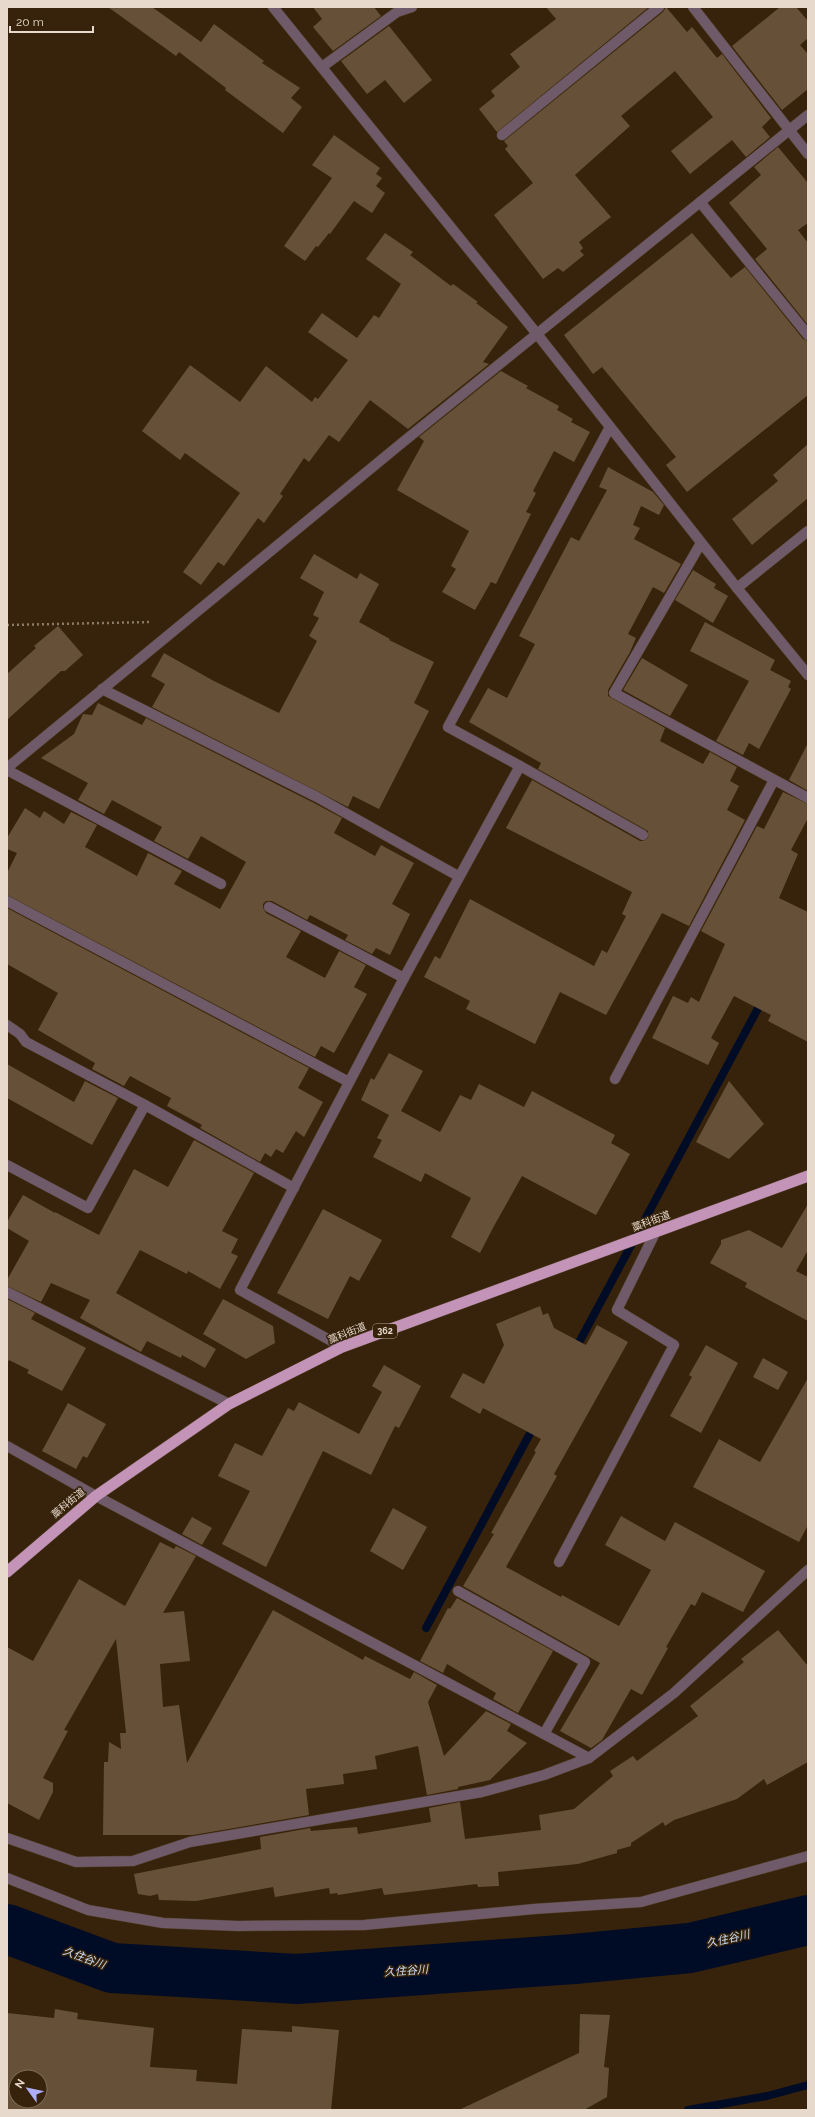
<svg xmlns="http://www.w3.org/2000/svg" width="815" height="2117" font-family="Raleway,'Noto Sans JP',sans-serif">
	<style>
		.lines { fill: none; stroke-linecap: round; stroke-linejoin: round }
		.stream { stroke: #000c26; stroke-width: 8 }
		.river { stroke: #000c26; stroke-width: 50 }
		.building { fill: #665138; fill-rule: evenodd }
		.minor-casing { stroke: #53402a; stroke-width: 11 }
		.trunk-casing { stroke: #53402a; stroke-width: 12 }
		.path { stroke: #8c7b68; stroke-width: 2.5; stroke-dasharray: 2 3; stroke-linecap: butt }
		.minor { stroke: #6f5a69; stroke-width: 10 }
		.trunk { stroke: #c394b8; stroke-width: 11 }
		.labels { text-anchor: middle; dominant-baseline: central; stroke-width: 3; stroke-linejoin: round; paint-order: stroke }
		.shield { fill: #37230b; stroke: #b2a392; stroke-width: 1 }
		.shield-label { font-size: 9px; font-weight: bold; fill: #e7dacc }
		.street-label { font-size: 10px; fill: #e7dacc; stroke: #37230b }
		.water-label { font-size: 11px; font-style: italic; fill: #c8dff9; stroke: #37230b }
	</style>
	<rect width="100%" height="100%" fill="#37230b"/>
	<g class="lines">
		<g class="stream">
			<path d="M 575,1350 L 763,999"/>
			<path d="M 426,1628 L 535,1424"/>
			<path d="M 688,2110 L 767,2096 L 808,2085"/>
		</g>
		<path class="river" d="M 7,1929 L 112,1968 L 297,1979 L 574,1959 L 690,1948 L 808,1920"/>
	</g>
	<g class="building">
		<path d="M 108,7 L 152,7 L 201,42 L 214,24 L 264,61 L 262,63 L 300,88 L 291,98 L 302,107 L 283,133 L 225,90 L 226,88 L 179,52 L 176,56 Z"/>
		<path d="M 313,7 L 374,7 L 381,16 L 333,51 L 313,27 L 322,19 Z"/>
		<path d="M 546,7 L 649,7 L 497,132 L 479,109 L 495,96 L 491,91 L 520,67 L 510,54 L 556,19 Z"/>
		<path d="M 666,7 L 687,32 L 692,27 L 717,58 L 722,54 L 771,118 L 762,127 L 770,137 L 746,157 L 732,140 L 690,174 L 671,151 L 713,117 L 675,71 L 621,116 L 630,126 L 575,175 L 611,217 L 579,242 L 583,248 L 580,251 L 584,255 L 563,272 L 558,268 L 543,279 L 494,215 L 533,183 L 505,149 L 508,146 L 504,141 L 663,12 Z"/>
		<path d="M 780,7 L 796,7 L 808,21 L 808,38 L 800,45 L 808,54 L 808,89 L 782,110 L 732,46 Z"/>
		<path d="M 389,26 L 432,80 L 404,103 L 385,80 L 367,94 L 341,61 Z"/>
		<path d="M 334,135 L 380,168 L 376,174 L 382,178 L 376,186 L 385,193 L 372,213 L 354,201 L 330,234 L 329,233 L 318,247 L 316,246 L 305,261 L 284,246 L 332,178 L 312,165 Z"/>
		<path d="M 778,147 L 808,183 L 808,223 L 798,230 L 808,243 L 808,325 L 755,259 L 767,249 L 729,203 L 761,175 L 754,167 Z"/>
		<path d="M 385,233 L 413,252 L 410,255 L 451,286 L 453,284 L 478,302 L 476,303 L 508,327 L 483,362 L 489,364 L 408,429 L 370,400 L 339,442 L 329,435 L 309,462 L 304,458 L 280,494 L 283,496 L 264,523 L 258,518 L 224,566 L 218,562 L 201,585 L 183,572 L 240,493 L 185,453 L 180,460 L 142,431 L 190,365 L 240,402 L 266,366 L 312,402 L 315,397 L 318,399 L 348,360 L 308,332 L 322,313 L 357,338 L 374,315 L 379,318 L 401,284 L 366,259 Z"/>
		<path d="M 692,233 L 731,278 L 745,267 L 803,339 L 808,341 L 808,395 L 687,492 L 666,465 L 676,457 L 602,367 L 593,374 L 564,335 Z"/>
		<path d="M 501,371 L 528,386 L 526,388 L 559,406 L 557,410 L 573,419 L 571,422 L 590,432 L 574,462 L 554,451 L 533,491 L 536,493 L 526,512 L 531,514 L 496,584 L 491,582 L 475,610 L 442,592 L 456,569 L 451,566 L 469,531 L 397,490 L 424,441 L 419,437 Z"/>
		<path d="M 808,444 L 808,498 L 752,545 L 732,519 L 778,481 L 773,475 Z"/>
		<path d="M 608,467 L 653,492 L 664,505 L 659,515 L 641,506 L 633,525 L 640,528 L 634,539 L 681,564 L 664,593 L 653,587 L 628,634 L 636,638 L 630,652 L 608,690 L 608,696 L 665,728 L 660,741 L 703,764 L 710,752 L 737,767 L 730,781 L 739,786 L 727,810 L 745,820 L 689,926 L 662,913 L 606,1015 L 560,992 L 535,1044 L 466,1009 L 470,1001 L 424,977 L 435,956 L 440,959 L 470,899 L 594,966 L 602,950 L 607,953 L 626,916 L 622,914 L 632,892 L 506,828 L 532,780 L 640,841 L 643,841 L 648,838 L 648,831 L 538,769 L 541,763 L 469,722 L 488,688 L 507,698 L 535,644 L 519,636 L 571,537 L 579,541 L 607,490 L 599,487 Z"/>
		<path d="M 314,554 L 357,579 L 360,573 L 379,584 L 359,622 L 390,639 L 389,640 L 434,662 L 414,703 L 429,711 L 379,809 L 353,796 L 348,807 L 152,707 L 165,684 L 151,676 L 164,653 L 212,680 L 279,713 L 317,641 L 309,636 L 319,618 L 313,615 L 324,592 L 300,578 Z"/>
		<path d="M 693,570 L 716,584 L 714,588 L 728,596 L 713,623 L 675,600 Z"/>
		<path d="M 705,622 L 775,660 L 770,670 L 791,681 L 788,687 L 791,689 L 759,749 L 749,743 L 743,755 L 716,741 L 749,681 L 690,651 Z"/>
		<path d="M 58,626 L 83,655 L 65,671 L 61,671 L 7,720 L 7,674 L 36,648 L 34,646 Z"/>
		<path d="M 642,658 L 688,685 L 670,716 L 623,690 Z"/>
		<path d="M 98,703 L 142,725 L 146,718 L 314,803 L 342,818 L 334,833 L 375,856 L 381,845 L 414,863 L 392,904 L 410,914 L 390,955 L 376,948 L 372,954 L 345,940 L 348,935 L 310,915 L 307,920 L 272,901 L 266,901 L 263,904 L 263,908 L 266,913 L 301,931 L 286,957 L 325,978 L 339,951 L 366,965 L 354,987 L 367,994 L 334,1053 L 321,1046 L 315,1057 L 7,895 L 7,873 L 17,853 L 7,849 L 7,838 L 25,808 L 40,818 L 44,811 L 64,824 L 71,812 L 97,825 L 85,847 L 137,876 L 148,853 L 182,871 L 174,884 L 220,909 L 246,862 L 201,836 L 188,859 L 154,841 L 162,827 L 112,800 L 104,814 L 78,800 L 88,783 L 41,758 L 74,734 L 83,714 L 92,715 Z"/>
		<path d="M 808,743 L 808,791 L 789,780 Z"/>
		<path d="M 783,792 L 808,804 L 808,818 L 791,850 L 798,854 L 779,898 L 808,912 L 808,1042 L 768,1021 L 771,1015 L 734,996 L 711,1038 L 719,1043 L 708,1065 L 652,1038 L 673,996 L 688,1003 L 691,997 L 699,1002 L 725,944 L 701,931 L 757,826 L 764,829 Z"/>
		<path d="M 7,908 L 309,1068 L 298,1088 L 323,1102 L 304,1137 L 296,1131 L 283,1153 L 276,1149 L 271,1157 L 265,1153 L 260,1162 L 200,1128 L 202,1125 L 167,1106 L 171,1098 L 130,1076 L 124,1086 L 92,1069 L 95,1063 L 38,1030 L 58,993 L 7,964 Z"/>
		<path d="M 389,1053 L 423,1071 L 401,1111 L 440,1132 L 460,1095 L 471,1100 L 479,1084 L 524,1107 L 532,1091 L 615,1135 L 611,1143 L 630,1154 L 596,1215 L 522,1176 L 494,1226 L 480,1253 L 451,1237 L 471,1198 L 425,1173 L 421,1182 L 373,1157 L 382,1140 L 377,1138 L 389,1115 L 361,1100 L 371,1078 L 374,1080 Z"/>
		<path d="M 7,1064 L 74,1102 L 85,1081 L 118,1098 L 92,1145 L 7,1098 Z"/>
		<path d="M 729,1081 L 764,1124 L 729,1159 L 696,1142 Z"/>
		<path d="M 194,1140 L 254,1173 L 222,1231 L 238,1239 L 231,1253 L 238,1256 L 220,1289 L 188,1271 L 187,1274 L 140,1250 L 116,1293 L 216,1349 L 205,1368 L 182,1355 L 181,1358 L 147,1341 L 141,1352 L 80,1318 L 90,1300 L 51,1283 L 41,1302 L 7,1286 L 7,1280 L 29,1241 L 7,1228 L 7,1222 L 23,1195 L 55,1213 L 55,1212 L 99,1235 L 134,1169 L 168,1187 Z"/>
		<path d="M 808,1204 L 808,1250 L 796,1271 L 808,1277 L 808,1321 L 745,1287 L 747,1283 L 710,1263 L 721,1244 L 721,1240 L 749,1230 L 782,1248 Z"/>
		<path d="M 323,1209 L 382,1240 L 359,1281 L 350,1276 L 328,1319 L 277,1293 Z"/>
		<path d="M 7,1299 L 35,1313 L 31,1319 L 86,1348 L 62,1391 L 27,1373 L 29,1370 L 9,1360 L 7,1363 Z"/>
		<path d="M 223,1299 L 273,1326 L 275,1343 L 246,1359 L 203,1334 Z"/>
		<path d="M 540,1306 L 543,1315 L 548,1313 L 554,1328 L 586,1345 L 597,1325 L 628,1342 L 554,1474 L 557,1476 L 506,1567 L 561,1597 L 562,1595 L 619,1626 L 651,1570 L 605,1545 L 621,1516 L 665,1541 L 675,1522 L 765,1571 L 743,1612 L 702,1592 L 695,1606 L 691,1604 L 666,1647 L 668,1648 L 642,1695 L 631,1689 L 602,1740 L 591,1748 L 560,1731 L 600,1663 L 463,1586 L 494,1534 L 491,1533 L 536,1452 L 534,1451 L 541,1439 L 483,1408 L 480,1414 L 450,1397 L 463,1373 L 484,1384 L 504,1345 L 496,1324 Z"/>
		<path d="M 706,1345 L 738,1363 L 701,1433 L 670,1416 L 692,1377 L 689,1375 Z"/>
		<path d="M 763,1358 L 788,1372 L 778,1390 L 753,1377 Z"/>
		<path d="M 384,1365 L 421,1386 L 399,1428 L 395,1426 L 371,1475 L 323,1451 L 266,1567 L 222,1544 L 250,1491 L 218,1476 L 235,1443 L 262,1456 L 288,1408 L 294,1411 L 299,1402 L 359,1434 L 382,1392 L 372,1386 Z"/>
		<path d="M 808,1378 L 808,1525 L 799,1542 L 693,1487 L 719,1439 L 760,1462 Z"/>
		<path d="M 68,1403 L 106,1424 L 87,1458 L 83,1456 L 76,1469 L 42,1451 Z"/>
		<path d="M 393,1508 L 427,1527 L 403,1570 L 370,1551 Z"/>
		<path d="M 192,1517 L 212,1528 L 202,1545 L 182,1534 Z"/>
		<path d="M 160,1542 L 174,1549 L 176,1546 L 196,1556 L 163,1613 L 184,1611 L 190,1661 L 160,1664 L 163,1707 L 179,1705 L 187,1763 L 273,1610 L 363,1660 L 365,1656 L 410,1679 L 414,1672 L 437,1685 L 428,1702 L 444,1756 L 486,1711 L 511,1724 L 507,1731 L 527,1743 L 490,1780 L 458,1787 L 458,1789 L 427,1795 L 418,1746 L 375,1756 L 377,1769 L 343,1774 L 344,1784 L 306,1789 L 309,1815 L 193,1835 L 103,1835 L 104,1762 L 108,1762 L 109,1742 L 121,1749 L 120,1733 L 126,1733 L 116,1639 L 64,1730 L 68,1731 L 43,1778 L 53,1783 L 53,1792 L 39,1820 L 7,1803 L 7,1647 L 33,1661 L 79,1579 L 125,1606 Z"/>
		<path d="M 457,1598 L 553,1651 L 518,1713 L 493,1699 L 496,1693 L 447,1664 L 443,1673 L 420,1661 L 448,1608 L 450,1609 Z"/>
		<path d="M 778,1630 L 808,1666 L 808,1762 L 767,1785 L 764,1779 L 737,1799 L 674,1820 L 665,1826 L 663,1822 L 631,1843 L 631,1846 L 617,1850 L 617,1853 L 578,1864 L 498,1872 L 499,1886 L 478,1887 L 477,1884 L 384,1895 L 382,1888 L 338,1895 L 337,1893 L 330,1894 L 329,1888 L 275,1897 L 273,1887 L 196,1901 L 159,1900 L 158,1894 L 150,1896 L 138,1894 L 134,1874 L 261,1849 L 260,1837 L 310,1828 L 311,1831 L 357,1827 L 358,1834 L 431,1822 L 429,1808 L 460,1802 L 465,1839 L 541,1830 L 539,1815 L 574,1809 L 613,1776 L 610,1771 L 633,1756 L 637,1761 L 698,1716 L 690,1706 L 744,1662 L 741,1659 Z"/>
		<path d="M 55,2009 L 78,2013 L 77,2019 L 154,2028 L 150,2067 L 197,2070 L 196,2081 L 237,2084 L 242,2029 L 292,2032 L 292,2026 L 339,2030 L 331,2110 L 7,2110 L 7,2013 L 54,2018 ZM 16,2077 L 40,2077 L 40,2101 L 16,2101 Z"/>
		<path d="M 580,2014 L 610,2015 L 604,2067 L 609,2068 L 607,2097 L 584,2110 L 459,2110 L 579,2053 Z"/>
	</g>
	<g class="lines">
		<g class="minor-casing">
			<g id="minor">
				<path d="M 273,7 L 537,334 L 737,588 L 808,675"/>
				<path d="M 693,7 L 808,154"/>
				<path d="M 322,67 L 397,12 L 412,7"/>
				<path d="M 502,135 L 659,7"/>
				<path d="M 700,202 L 808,335"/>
				<path d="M 701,543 L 614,693 L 808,798"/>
				<path d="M 737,588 L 808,531"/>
				<path d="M 102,689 L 317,797 L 458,876"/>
				<path d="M 520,766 L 643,835"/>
				<path d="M 7,768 L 403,442 L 808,115"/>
				<path d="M 7,770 L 221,884"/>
				<path d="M 7,901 L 349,1082"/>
				<path d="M 269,907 L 404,978"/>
				<path d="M 7,1025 L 20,1034 L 26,1042 L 145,1105 L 294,1188"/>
				<path d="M 615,1079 L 774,780"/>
				<path d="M 7,1165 L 88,1208 L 145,1105"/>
				<path d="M 7,1292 L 229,1404"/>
				<path d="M 342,1347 L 240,1290 L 404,978 L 520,766 L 448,727 L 610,427"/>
				<path d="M 7,1446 L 96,1496 L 589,1758"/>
				<path d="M 559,1562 L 674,1345 L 617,1310 L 656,1231"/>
				<path d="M 458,1591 L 585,1662 L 544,1734"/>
				<path d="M 7,1838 L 76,1862 L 133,1861 L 190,1842 L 482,1792 L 544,1775 L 589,1758 L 674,1693 L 808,1570"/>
				<path d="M 7,1878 L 88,1910 L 163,1923 L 238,1926 L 364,1925 L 534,1909 L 641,1902 L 808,1856"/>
			</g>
		</g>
		<g class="trunk-casing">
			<path id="trunk" d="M 7,1572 L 96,1496 L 229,1404 L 342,1347 L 808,1176"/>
		</g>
		<path class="path" d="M 7,625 L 152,622"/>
		<use href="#minor" class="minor"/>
		<use href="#trunk" class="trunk"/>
	</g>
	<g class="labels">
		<rect class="shield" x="373" y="1324" width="24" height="14" rx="3"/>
		<g class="shield-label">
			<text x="385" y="1331">362</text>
		</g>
		<g class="street-label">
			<text transform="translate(651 1221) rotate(-20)">藁科街道</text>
			<text transform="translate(347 1333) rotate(-22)">藁科街道</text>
			<text transform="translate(68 1503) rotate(-40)">藁科街道</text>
		</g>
		<g class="water-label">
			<text transform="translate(728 1939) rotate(-13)">久住谷川</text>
			<text transform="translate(84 1958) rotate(20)">久住谷川</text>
			<text transform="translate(406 1971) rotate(-4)">久住谷川</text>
		</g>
	</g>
	<rect width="815" height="2117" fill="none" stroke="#e7dacc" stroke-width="16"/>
	<g transform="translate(28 2089) rotate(303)"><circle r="19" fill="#37230b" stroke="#7d6c58"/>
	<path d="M0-3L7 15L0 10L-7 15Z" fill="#adaffb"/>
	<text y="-6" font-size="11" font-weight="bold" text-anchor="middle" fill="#e7dacc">N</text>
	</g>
	<path d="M10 26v6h83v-6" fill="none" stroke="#e7dacc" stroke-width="2"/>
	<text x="16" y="26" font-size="12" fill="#e7dacc" stroke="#37230b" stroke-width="3" paint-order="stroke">20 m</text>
</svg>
